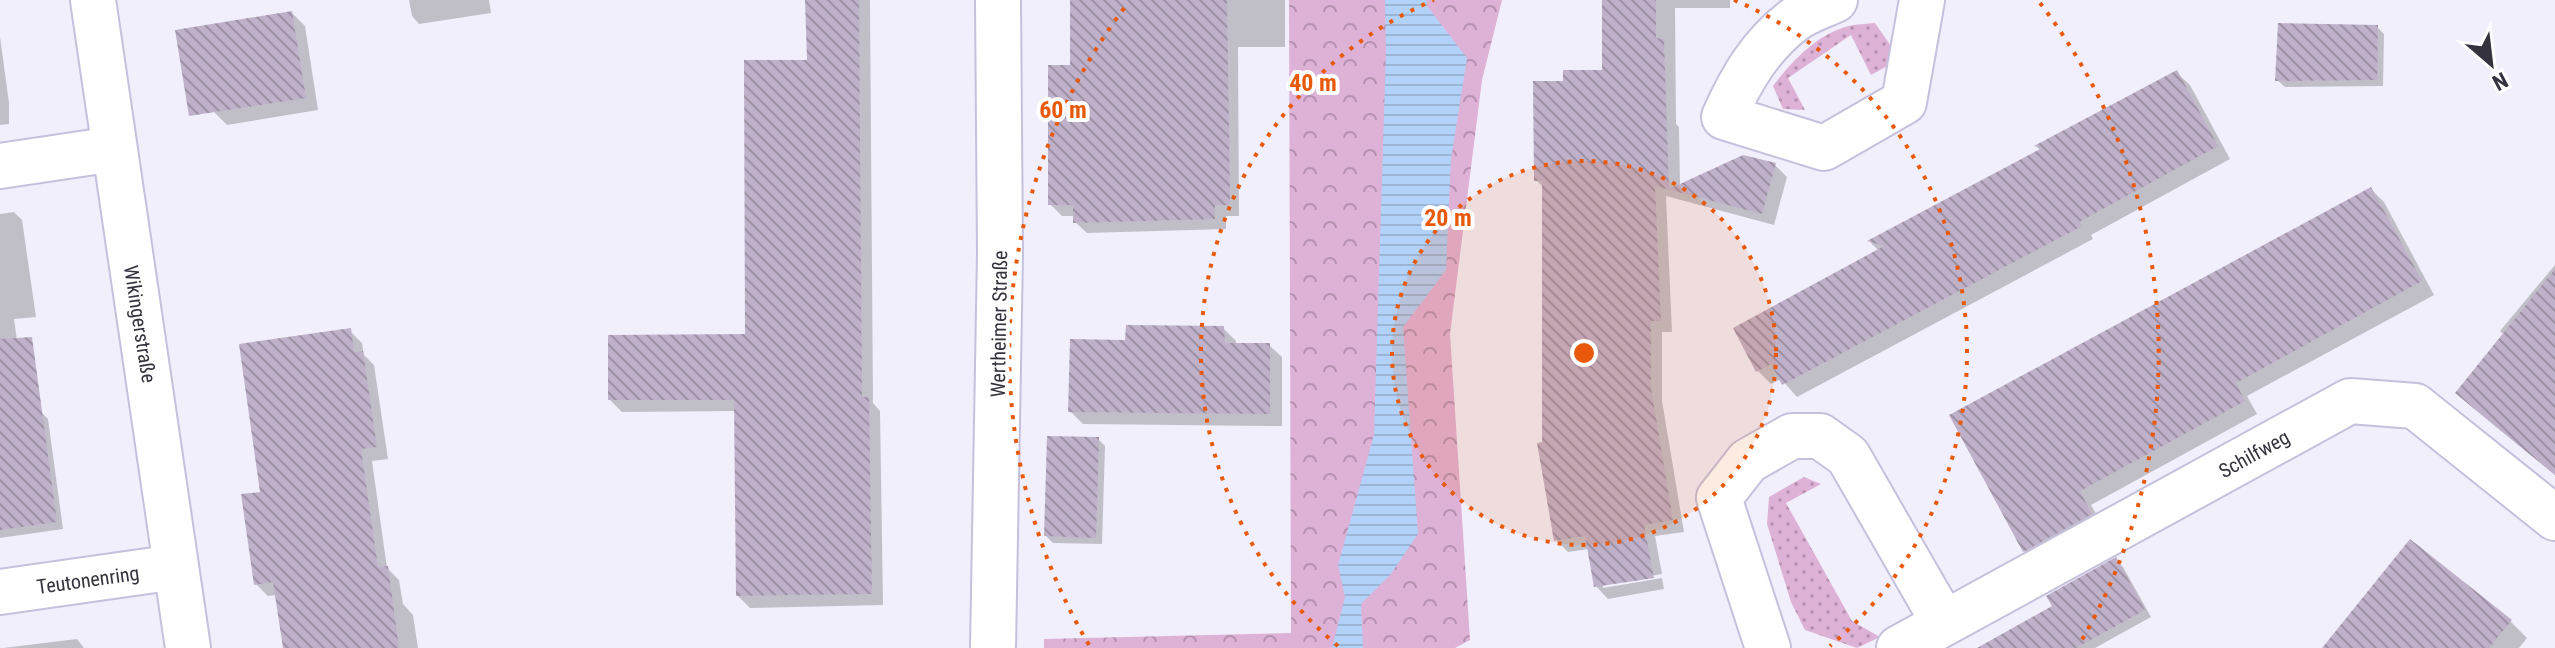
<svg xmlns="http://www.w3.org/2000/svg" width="2555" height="648" font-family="'Roboto Condensed',sans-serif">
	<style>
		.grass { fill: url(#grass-dots) }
		.park { fill: url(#park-crowns) }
		.water { fill: url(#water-rules) }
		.shadow { fill: #0003 }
		.building { fill: url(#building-back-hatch) }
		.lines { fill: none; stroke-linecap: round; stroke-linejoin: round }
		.minor-casing { stroke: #c5c1dd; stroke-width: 48 }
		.minor { stroke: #fff; stroke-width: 44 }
		.ring { fill: none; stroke: #e8590c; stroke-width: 4; stroke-dasharray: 4 8 }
		.labels { text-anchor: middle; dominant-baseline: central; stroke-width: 8; stroke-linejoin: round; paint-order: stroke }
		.street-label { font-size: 20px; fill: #34323d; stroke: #fefefe }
		.centre { fill: #e8590c; stroke: #fefefe; stroke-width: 4 }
		.ring-label { font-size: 24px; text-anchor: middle; font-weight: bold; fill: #e8590c; stroke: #fefefe; stroke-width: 8; stroke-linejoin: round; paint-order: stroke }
	</style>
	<defs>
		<pattern id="grass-dots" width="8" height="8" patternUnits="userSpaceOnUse" patternTransform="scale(2)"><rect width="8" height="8" fill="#deb1d6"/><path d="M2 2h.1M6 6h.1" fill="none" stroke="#b591af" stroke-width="1.8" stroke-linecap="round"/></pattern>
		<pattern id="park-crowns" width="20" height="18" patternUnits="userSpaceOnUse" patternTransform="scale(2)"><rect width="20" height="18" fill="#deb1d6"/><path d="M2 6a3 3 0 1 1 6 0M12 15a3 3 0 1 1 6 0" fill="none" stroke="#b591af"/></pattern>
		<pattern id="water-rules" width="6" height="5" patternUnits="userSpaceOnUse" patternTransform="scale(2)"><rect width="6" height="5" fill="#b2d2f9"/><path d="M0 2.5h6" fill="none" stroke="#9ab5d6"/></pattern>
		<pattern id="building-back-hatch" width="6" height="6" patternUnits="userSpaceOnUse" patternTransform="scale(2)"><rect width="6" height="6" fill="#c0b1ca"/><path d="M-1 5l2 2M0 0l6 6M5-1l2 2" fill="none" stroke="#9d91a5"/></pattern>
	</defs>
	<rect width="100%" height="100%" fill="#f1effb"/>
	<g class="grass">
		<path d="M 1875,23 L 1893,49 L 1891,64 L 1871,75 L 1851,35 L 1788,78 L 1805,110 L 1783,109 L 1773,86 C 1792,61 1817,34 1849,26 C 1857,24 1867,24 1875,23 Z"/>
		<path d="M 1804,477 L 1821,484 L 1786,503 L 1852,621 L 1880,637 L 1857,648 L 1805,630 L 1791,602 L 1767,524 L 1769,497 Z"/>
	</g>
	<path class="park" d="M 1289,0 L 1502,0 L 1482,80 L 1450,334 L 1470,640 L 1455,648 L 1044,648 L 1044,639 L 1291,633 Z"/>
	<path class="water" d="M 1385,0 L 1427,0 L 1427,6 L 1467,58 L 1451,159 L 1446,270 L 1403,327 L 1418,534 L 1391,574 L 1361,604 L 1363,648 L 1332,648 L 1345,597 L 1338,565 L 1374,435 L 1386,49 Z"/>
	<g class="shadow">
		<path d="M 409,0 L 489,0 L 491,13 L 419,24 L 412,16 Z"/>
		<path d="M 807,0 L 870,0 L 873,403 L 880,411 L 883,605 L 750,608 L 738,596 L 736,411 L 622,412 L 610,400 L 747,336 L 809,62 Z"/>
		<path d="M 1072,0 L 1285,0 L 1285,47 L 1238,47 L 1239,216 L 1226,216 L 1226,229 L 1087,233 L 1075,222 L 1075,216 L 1062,216 L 1050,204 L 1072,67 Z"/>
		<path d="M 1604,0 L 1730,0 L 1730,8 L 1675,8 L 1676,124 L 1679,127 L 1680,186 L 1775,165 L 1787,177 L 1774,225 L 1666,196 L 1672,332 L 1662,332 L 1662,401 L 1684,532 L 1655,536 L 1662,574 L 1603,584 L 1603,588 L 1662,578 L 1664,589 L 1608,599 L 1596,586 L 1589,549 L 1568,552 L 1556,540 L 1544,444 L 1544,188 L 1536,180 L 1565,83 L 1604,72 Z"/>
		<path d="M 292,13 L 305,26 L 318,110 L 227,125 L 214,112 Z"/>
		<path d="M 2377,27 L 2384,34 L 2383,86 L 2285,87 L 2277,80 Z"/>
		<path d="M 0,37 L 9,103 L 9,124 L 0,125 Z"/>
		<path d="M 2177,73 L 2190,85 L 2230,159 L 2091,235 L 2093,239 L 1797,397 L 1781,379 L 1771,384 L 1758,371 L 1736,329 L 1879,251 L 1870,242 L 2041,151 L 2037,147 Z"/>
		<path d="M 2371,189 L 2384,202 L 2434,295 L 2247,396 L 2257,414 L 2091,505 L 2104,527 L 2037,563 L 2024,551 L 1951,416 Z"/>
		<path d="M 14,212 L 22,220 L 36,317 L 14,319 L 27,413 L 41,412 L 48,419 L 63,529 L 0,538 L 0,214 Z"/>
		<path d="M 2555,265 L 2555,475 L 2473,408 L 2457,393 L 2504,335 L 2500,331 Z"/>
		<path d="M 1223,328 L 1236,341 L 1236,345 L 1269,345 L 1282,357 L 1282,426 L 1083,424 L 1070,411 L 1127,342 Z"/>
		<path d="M 350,331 L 362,343 L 364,355 L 374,365 L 388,459 L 372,461 L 387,568 L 399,580 L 403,604 L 413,615 L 418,648 L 285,648 L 277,595 L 268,596 L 256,584 L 262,493 Z"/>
		<path d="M 1098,439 L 1105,446 L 1102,544 L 1053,543 L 1046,536 Z"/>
		<path d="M 2116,560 L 2123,567 L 2151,617 L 2095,648 L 2040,648 L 2055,607 Z"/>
		<path d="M 2510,621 L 2527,638 L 2519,648 L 2324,648 Z"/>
		<path d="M 77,639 L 84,648 L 3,648 Z"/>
	</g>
	<g class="building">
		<path d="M 805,0 L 859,0 L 862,397 L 869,397 L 872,594 L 736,596 L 734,400 L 608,400 L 608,335 L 745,334 L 744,60 L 807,60 Z"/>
		<path d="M 1070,0 L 1227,0 L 1230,199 L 1229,205 L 1215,205 L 1215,219 L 1073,223 L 1073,205 L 1048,205 L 1048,65 L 1070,65 Z"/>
		<path d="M 1602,0 L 1656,0 L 1656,38 L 1664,39 L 1669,189 L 1743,155 L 1776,163 L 1762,214 L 1655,186 L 1661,321 L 1651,321 L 1651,388 L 1673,520 L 1644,525 L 1654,578 L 1594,587 L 1585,536 L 1554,541 L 1537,443 L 1542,442 L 1542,181 L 1534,181 L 1533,81 L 1563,81 L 1563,70 L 1602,70 Z"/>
		<path d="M 292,11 L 306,98 L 189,116 L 175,30 Z"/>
		<path d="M 2278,23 L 2378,25 L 2377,80 L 2275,81 Z"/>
		<path d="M 2177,70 L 2218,146 L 2079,222 L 2082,226 L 1782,385 L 1771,364 L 1756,372 L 1733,328 L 1884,246 L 1867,241 L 2042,148 L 2034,146 Z"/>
		<path d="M 2371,187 L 2422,281 L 2236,383 L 2245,401 L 2080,491 L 2092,514 L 2023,552 L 1949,415 Z"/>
		<path d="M 2555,269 L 2555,475 L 2455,393 Z"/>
		<path d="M 1126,325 L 1224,326 L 1225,343 L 1270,343 L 1270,414 L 1068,412 L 1070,339 L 1125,340 Z"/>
		<path d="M 351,328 L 354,352 L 363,351 L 377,447 L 361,449 L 378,567 L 388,566 L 399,648 L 283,648 L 273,582 L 254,585 L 241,494 L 260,492 L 239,344 Z"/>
		<path d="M 32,337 L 57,522 L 0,530 L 0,339 Z"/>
		<path d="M 1047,436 L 1099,437 L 1096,538 L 1044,536 Z"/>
		<path d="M 2410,539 L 2512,620 L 2489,648 L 2322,648 Z"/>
		<path d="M 2116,557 L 2145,610 L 2076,648 L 1977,648 L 2052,606 L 2046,596 Z"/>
	</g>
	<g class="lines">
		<g class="minor-casing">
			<g id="minor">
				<path d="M 93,0 L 188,648"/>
				<path d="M 1835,0 C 1822,6 1806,11 1794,20 C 1760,46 1741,79 1724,117 L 1824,148 L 1904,102 L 1922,0"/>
				<path d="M 0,166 L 114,149"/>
				<path d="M 0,592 L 176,567"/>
				<path d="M 993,648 L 1000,253 L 998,0"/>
				<path d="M 1768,648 L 1719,498 L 1748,461 L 1792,436 L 1820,436 L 1848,456 L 1944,623"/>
				<path d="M 1899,648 L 2350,401 L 2415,406 L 2555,518"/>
			</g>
		</g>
		<use href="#minor" class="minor"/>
	</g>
	<circle cx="1584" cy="353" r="192" fill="#e8590c" fill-opacity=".12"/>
	<g class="ring">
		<circle cx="1584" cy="353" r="192"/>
		<path d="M1338 646A383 383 0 0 1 1434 0M1734 0A383 383 0 0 1 1830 646"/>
		<path d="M1089 645A575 575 0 0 1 1128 3M2040 3A575 575 0 0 1 2079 645"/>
	</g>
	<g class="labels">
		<g class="street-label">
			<text transform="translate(140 324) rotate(81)">Wikingerstraße</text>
			<text transform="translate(999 324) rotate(-89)">Wertheimer Straße</text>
			<text transform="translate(2254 454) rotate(-29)">Schilfweg</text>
			<text transform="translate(88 580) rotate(-8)">Teutonenring</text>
		</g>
	</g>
	<circle cx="1584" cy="353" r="12" class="centre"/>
	<g class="ring-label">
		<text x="1313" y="91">40 m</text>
		<text x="1063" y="118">60 m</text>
		<text x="1448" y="226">20 m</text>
	</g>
	<g transform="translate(2491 64) rotate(152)" stroke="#fefefe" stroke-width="6" paint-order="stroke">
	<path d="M0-6L14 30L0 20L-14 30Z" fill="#34323d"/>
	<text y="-12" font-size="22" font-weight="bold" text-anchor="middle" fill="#34323d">N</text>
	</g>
</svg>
